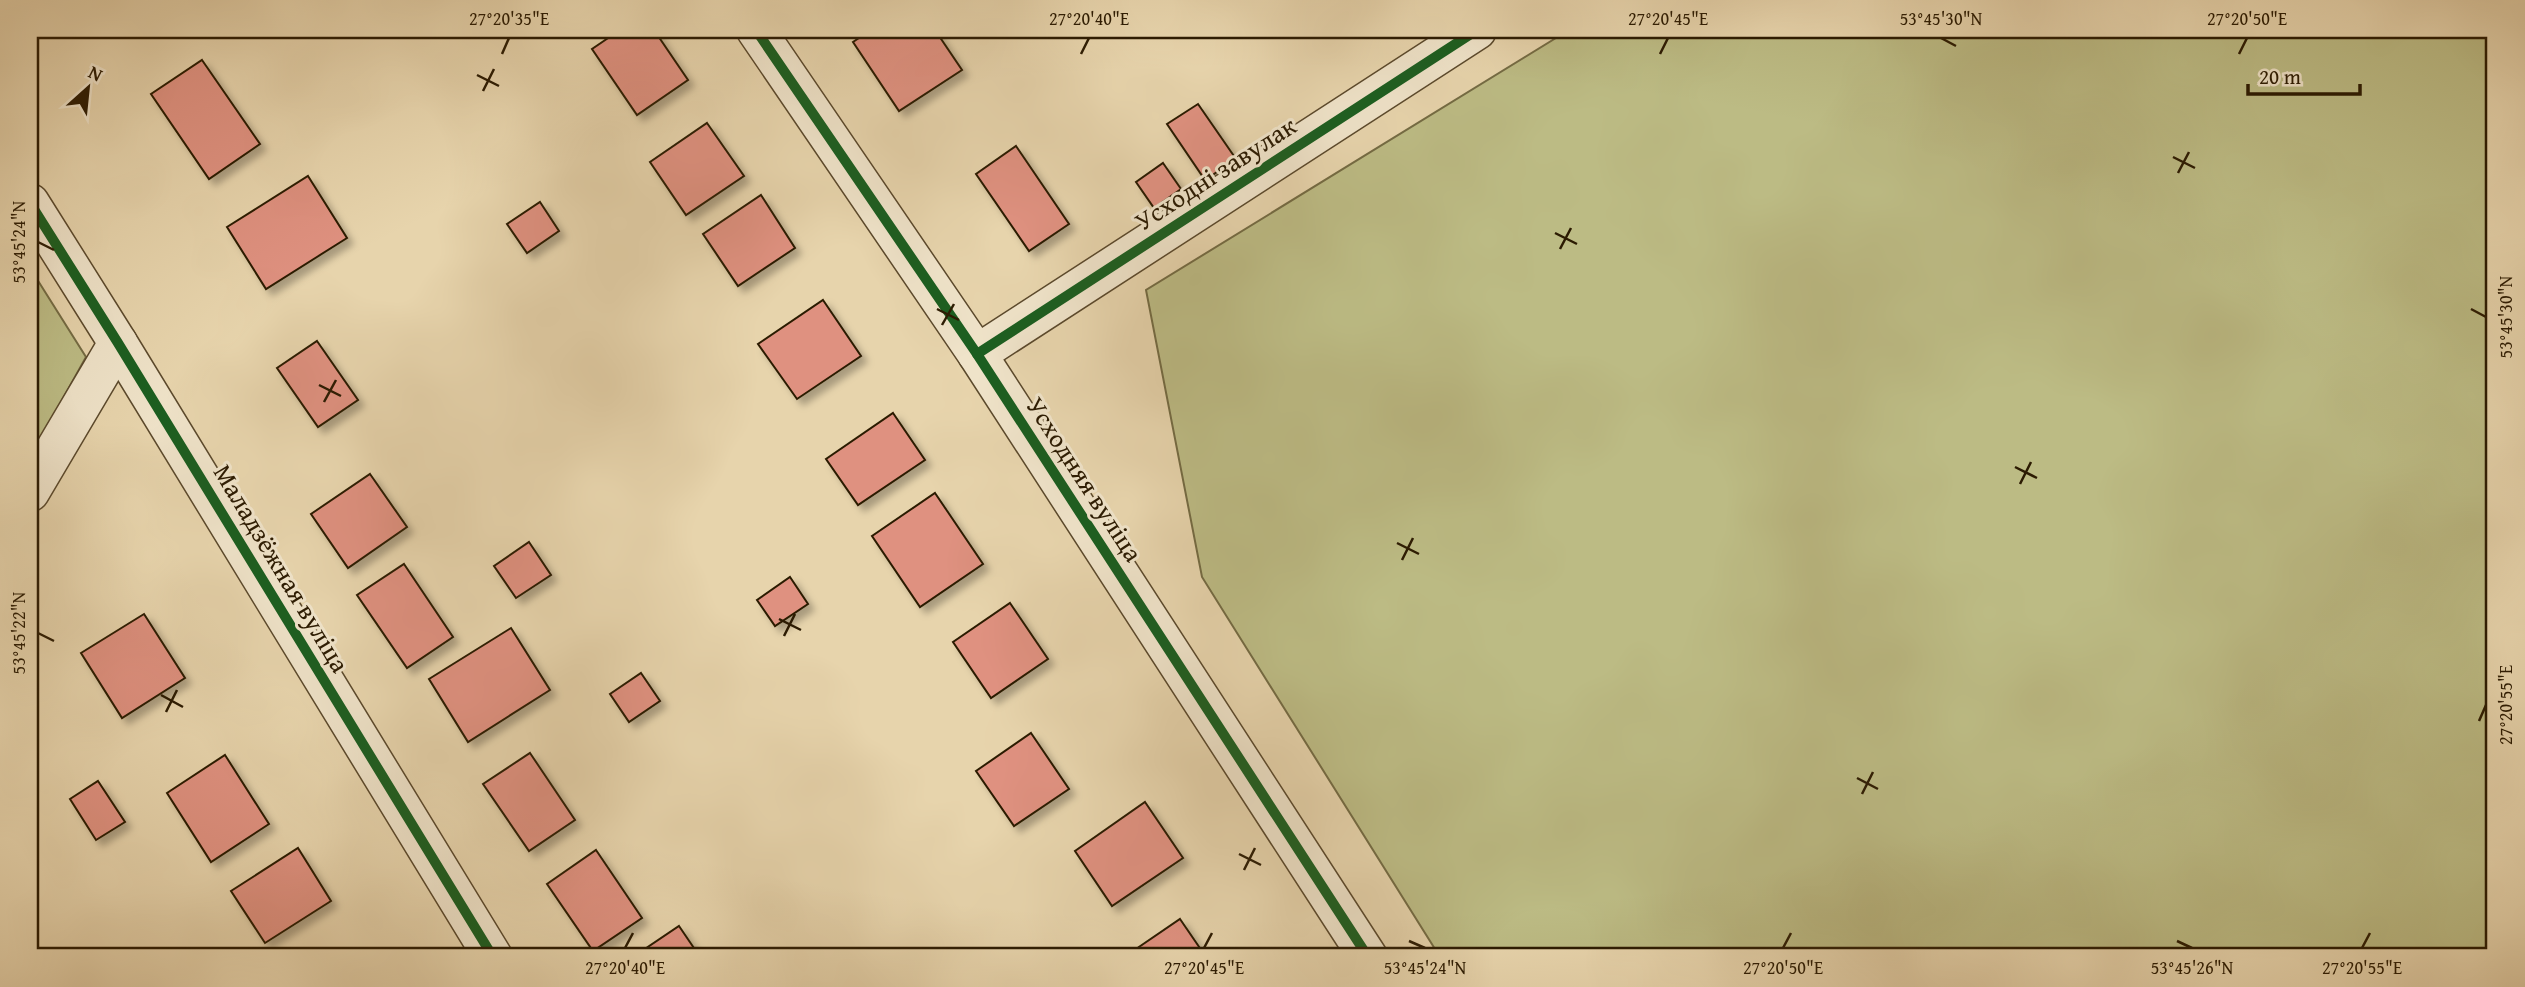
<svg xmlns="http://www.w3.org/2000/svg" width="2525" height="987" font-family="'Gentium Book Plus',serif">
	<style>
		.green { fill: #bcbb84; stroke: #746b43; stroke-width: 2 }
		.building { fill: #df9180; stroke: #2c1b02; stroke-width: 2; filter: url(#shadow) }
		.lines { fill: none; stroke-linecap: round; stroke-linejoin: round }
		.minor-casing { stroke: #5b492c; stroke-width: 41 }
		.minor { stroke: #efe3c9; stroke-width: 38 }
		.cycleway-casing { stroke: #efe3c9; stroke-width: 15 }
		.cycleway { stroke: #1b5e20; stroke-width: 10 }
		.ticks { fill: none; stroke: #2c1b02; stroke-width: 2.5 }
		.labels { text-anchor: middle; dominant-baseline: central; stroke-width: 6; stroke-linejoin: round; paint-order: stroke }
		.street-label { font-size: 26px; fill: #2c1b02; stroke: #efe3c9 }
		.neatline { fill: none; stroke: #2c1b02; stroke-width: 2.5 }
		.ticks-label { font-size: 18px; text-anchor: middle; fill: #2c1b02 }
	</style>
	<defs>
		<filter id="shadow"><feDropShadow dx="6" dy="6" stdDeviation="3.5" flood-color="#0004"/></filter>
	</defs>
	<rect width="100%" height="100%" fill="#e7d4ac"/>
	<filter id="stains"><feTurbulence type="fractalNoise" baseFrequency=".00286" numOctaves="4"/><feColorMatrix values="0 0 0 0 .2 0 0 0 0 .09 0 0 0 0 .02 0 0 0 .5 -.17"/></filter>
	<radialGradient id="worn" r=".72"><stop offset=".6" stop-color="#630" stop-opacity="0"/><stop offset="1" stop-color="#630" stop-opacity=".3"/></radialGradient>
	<g class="green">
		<path d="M 1569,30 L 2495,30 L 2495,957 L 1440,957 L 1202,577 L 1146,290 Z"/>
		<path d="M 30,268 L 86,357 L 30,458 Z"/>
	</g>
	<g class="building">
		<path d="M 620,30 L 654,30 L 688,80 L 637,115 L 592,49 Z"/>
		<path d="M 871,30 L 935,30 L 962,70 L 899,111 L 853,42 Z"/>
		<path d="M 202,60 L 260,144 L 209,179 L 151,94 Z"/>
		<path d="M 1198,104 L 1236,159 L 1205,180 L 1167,124 Z"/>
		<path d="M 707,123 L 744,176 L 686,215 L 650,162 Z"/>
		<path d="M 1016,146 L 1069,224 L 1029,251 L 976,174 Z"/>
		<path d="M 1163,163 L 1181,189 L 1154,208 L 1136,182 Z"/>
		<path d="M 308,176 L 347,238 L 266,289 L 227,227 Z"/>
		<path d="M 761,195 L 795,248 L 738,286 L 703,234 Z"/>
		<path d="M 540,202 L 559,231 L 527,253 L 507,224 Z"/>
		<path d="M 823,300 L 861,356 L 797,399 L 758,344 Z"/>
		<path d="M 317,341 L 358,400 L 318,427 L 277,368 Z"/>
		<path d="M 893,413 L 925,460 L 858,505 L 826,459 Z"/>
		<path d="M 370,474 L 407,527 L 348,568 L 311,514 Z"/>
		<path d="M 935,493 L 983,564 L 920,607 L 872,536 Z"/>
		<path d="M 529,542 L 551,575 L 516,598 L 494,566 Z"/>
		<path d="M 404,564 L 453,637 L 407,668 L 357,595 Z"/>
		<path d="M 790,577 L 808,604 L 775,626 L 757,600 Z"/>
		<path d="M 1010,603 L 1048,659 L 991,698 L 953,642 Z"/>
		<path d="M 144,614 L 185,678 L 122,718 L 81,653 Z"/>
		<path d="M 511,628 L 550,690 L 468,742 L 429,679 Z"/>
		<path d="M 641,673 L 660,701 L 629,722 L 610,694 Z"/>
		<path d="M 1031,733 L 1069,789 L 1014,826 L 976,771 Z"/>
		<path d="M 530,753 L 575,820 L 529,851 L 483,784 Z"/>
		<path d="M 225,755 L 269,824 L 211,862 L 167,793 Z"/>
		<path d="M 98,781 L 125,822 L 96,840 L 70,799 Z"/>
		<path d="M 1145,802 L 1183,858 L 1112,906 L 1075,851 Z"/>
		<path d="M 298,848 L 331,901 L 265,943 L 231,891 Z"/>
		<path d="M 596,850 L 642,918 L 593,951 L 547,884 Z"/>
		<path d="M 1180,919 L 1206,957 L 1141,957 L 1136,949 Z"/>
		<path d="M 679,926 L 700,957 L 633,957 Z"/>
	</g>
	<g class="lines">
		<g class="minor-casing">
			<g id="minor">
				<path d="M 756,30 L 977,354 L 1368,957"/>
				<path d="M 30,203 L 118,343 L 493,957"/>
				<path d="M 977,354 L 1477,30"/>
				<path d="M 30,492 L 118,343"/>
			</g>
		</g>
		<use href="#minor" class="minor"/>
		<g class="cycleway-casing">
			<g id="cycleway">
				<path d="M 756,30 L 977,354 L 1368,957"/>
				<path d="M 30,203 L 118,343 L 493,957"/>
				<path d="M 977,354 L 1477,30"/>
			</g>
		</g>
		<use href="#cycleway" class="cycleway"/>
	</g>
	<path class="ticks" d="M 1941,38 L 1956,46M 502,54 L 509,38M 1081,54 L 1089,38M 1660,54 L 1668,38M 2239,54 L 2247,38M 477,75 L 499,86M 483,91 L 494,69M 2173,157 L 2195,168M 2178,173 L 2189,152M 1555,233 L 1577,244M 38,242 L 54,250M 1560,249 L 1571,228M 937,309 L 959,320M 2471,309 L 2486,317M 942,325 L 954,304M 319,385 L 341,396M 324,402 L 336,380M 2015,467 L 2037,478M 2020,484 L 2031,462M 1397,543 L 1419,554M 1402,560 L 1413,538M 779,619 L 801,630M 38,633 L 54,641M 784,636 L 795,614M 161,695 L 183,707M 166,712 L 177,690M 2479,721 L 2486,705M 1857,778 L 1878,789M 1862,794 L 1873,772M 1239,854 L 1261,865M 1244,870 L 1255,848M 1409,941 L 1425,948M 2177,941 L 2192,948M 625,948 L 633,933M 1204,948 L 1212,933M 1783,948 L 1791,933M 2362,948 L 2370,933"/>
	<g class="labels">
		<g class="street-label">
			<text transform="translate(1215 173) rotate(-33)">Усходні завулак</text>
			<text transform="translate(1085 479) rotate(57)">Усходняя вуліца</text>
			<text transform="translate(282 568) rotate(59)">Маладзёжная вуліца</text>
		</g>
	</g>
	<rect width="2525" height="987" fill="none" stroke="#e7d4ac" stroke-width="77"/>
	<g transform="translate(88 88) rotate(27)" stroke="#efe3c9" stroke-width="5" paint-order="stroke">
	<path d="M0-5L12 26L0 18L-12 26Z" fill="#2c1b02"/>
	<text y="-10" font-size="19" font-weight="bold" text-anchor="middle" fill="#2c1b02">N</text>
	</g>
	<path d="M2248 84v10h112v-10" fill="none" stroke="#2c1b02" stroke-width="3.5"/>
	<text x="2259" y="84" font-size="21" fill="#2c1b02" stroke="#efe3c9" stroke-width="5" paint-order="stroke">20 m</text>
	<rect x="38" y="38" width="2448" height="910" class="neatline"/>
	<g class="ticks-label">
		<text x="509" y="25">27°20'35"E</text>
		<text x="1089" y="25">27°20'40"E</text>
		<text x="1668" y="25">27°20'45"E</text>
		<text x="1941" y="25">53°45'30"N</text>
		<text x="2247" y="25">27°20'50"E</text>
		<text transform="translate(19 242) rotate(-90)" y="6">53°45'24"N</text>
		<text transform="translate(2506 317) rotate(-90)" y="6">53°45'30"N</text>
		<text transform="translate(19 633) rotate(-90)" y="6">53°45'22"N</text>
		<text transform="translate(2506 705) rotate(-90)" y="6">27°20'55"E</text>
		<text x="625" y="974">27°20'40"E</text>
		<text x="1204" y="974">27°20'45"E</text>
		<text x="1425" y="974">53°45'24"N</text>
		<text x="1783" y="974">27°20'50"E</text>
		<text x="2192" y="974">53°45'26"N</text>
		<text x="2362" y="974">27°20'55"E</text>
	</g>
	<rect width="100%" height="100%" filter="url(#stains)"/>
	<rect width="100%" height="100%" fill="url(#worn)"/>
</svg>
